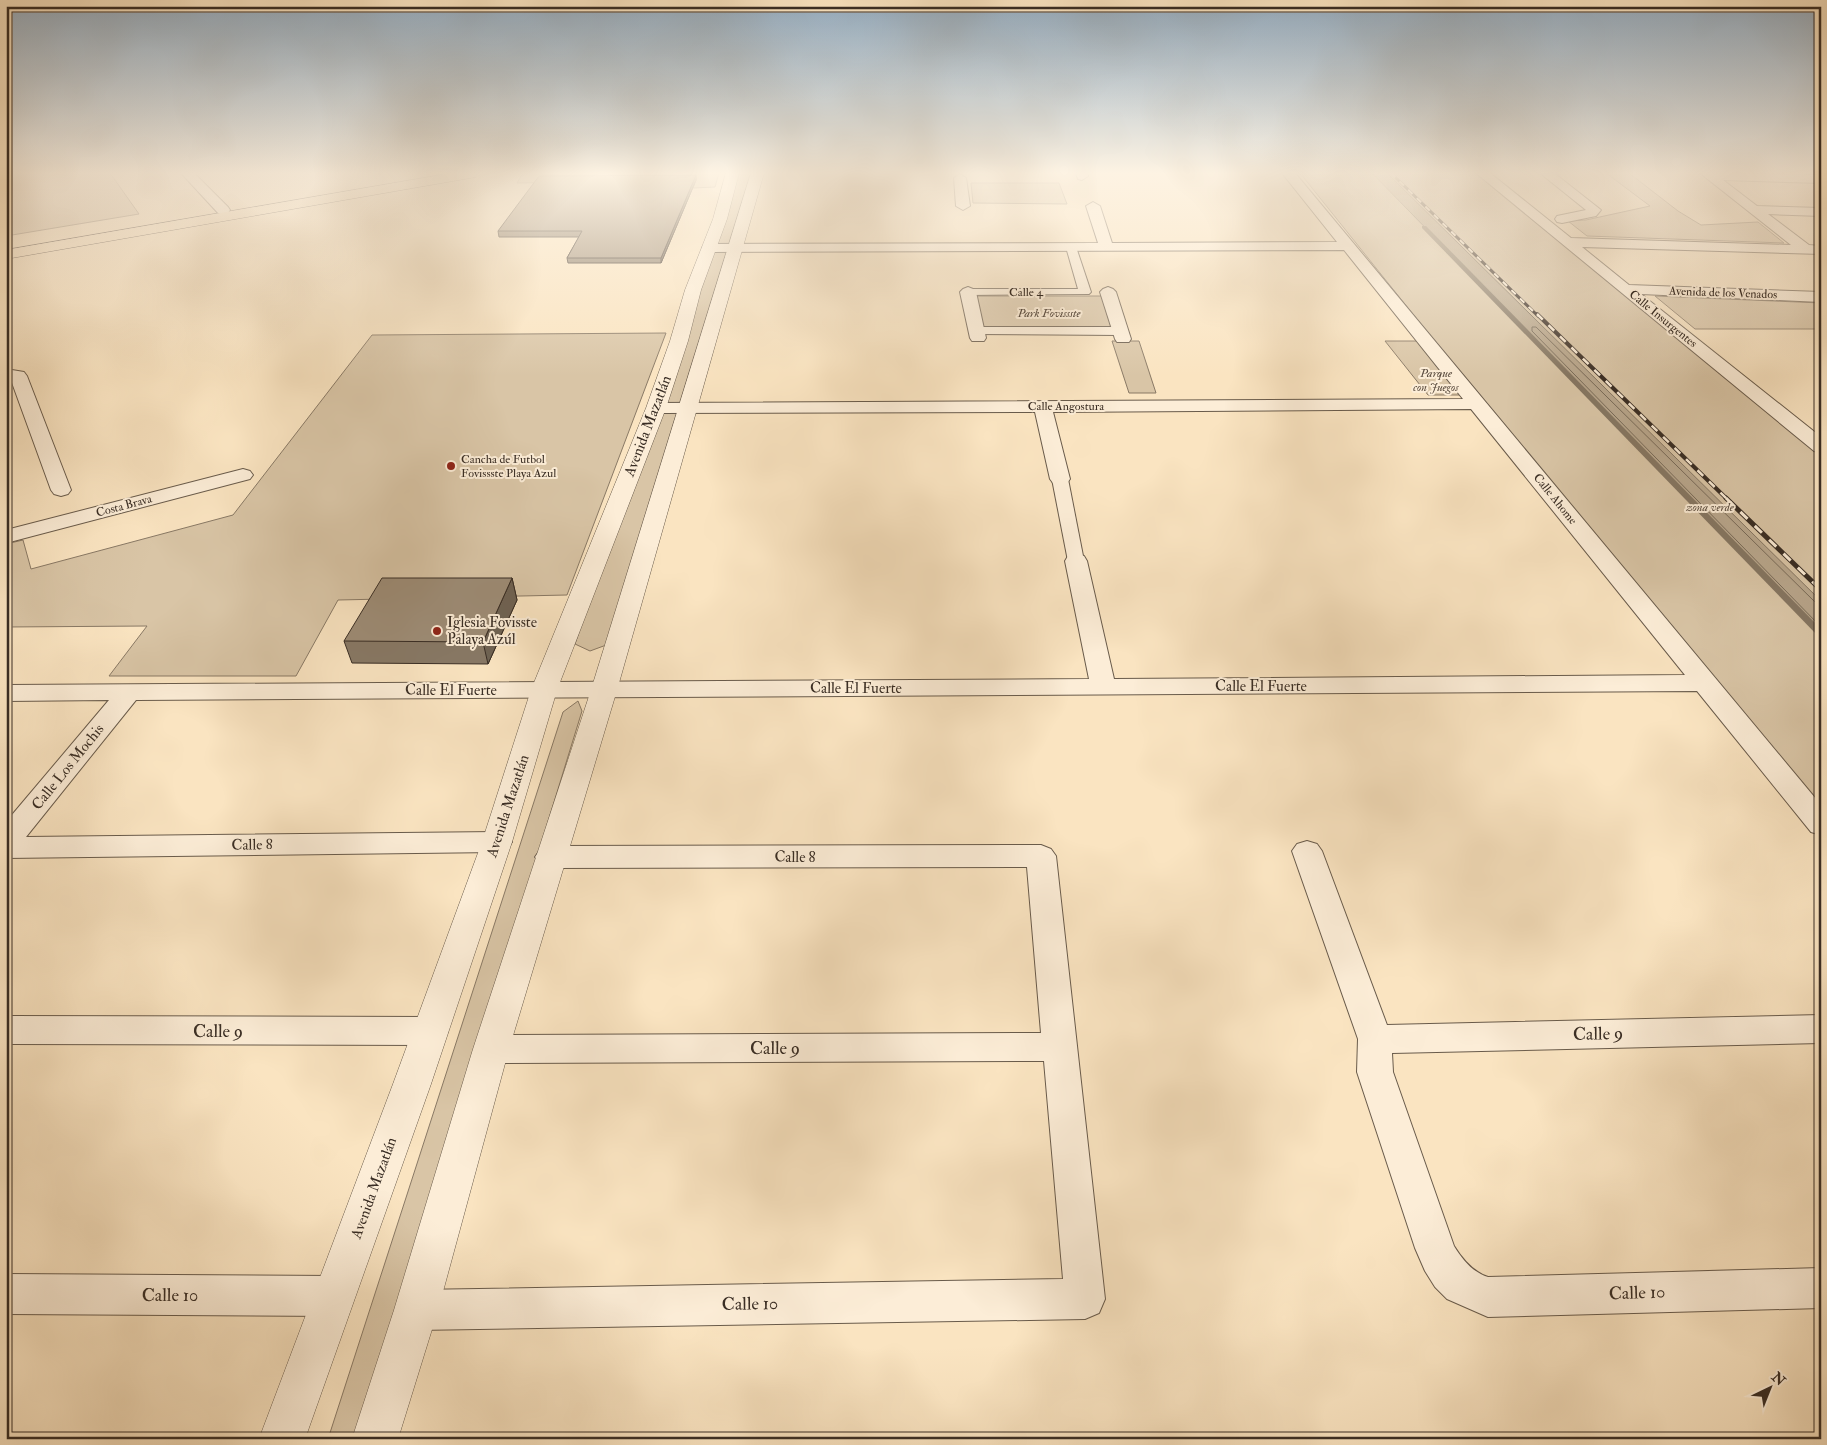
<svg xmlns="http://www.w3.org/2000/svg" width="1827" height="1445" font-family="'IM FELL Double Pica',serif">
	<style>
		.green { fill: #d9c5a6; stroke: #897965 }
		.water { fill: #b8a68c; stroke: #857662 }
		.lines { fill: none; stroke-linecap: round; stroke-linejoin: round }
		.shore { stroke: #786a58; stroke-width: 1 }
		.stream { fill: #857662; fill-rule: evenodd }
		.pedestrian-casing { stroke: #695b4b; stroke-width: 2 }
		.minor-casing { stroke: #695b4b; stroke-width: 2 }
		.tertiary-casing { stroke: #695b4b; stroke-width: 1 }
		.primary-casing { stroke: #392d24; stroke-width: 1 }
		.pedestrian { fill: #fcedd7; fill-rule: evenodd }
		.minor { fill: #fcedd7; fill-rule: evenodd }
		.tertiary { fill: #fcedd7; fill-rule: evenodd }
		.primary { fill: #fae4c1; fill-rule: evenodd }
		.rail-far2-casing { stroke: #392d24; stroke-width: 3 }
		.rail-far1-casing { stroke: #392d24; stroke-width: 4 }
		.rail-casing { stroke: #392d24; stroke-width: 5 }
		.rail-far2 { stroke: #fcedd7; stroke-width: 2; stroke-dasharray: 6; stroke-linecap: butt }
		.rail-far1 { stroke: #fcedd7; stroke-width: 2.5; stroke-dasharray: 8; stroke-linecap: butt }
		.rail { stroke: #fcedd7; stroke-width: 3; stroke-dasharray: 10; stroke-linecap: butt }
		.wall { fill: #877865; stroke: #392d24 }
		.shaded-wall { fill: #6e6253; stroke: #392d24 }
		.building { fill: #9d8c76; stroke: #392d24 }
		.poi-dot { fill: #8f2418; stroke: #fcedd7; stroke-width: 2 }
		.labels { text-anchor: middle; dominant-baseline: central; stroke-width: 4; stroke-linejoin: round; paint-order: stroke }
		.far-street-label { font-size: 12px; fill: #392d24; stroke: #fcedd7 }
		.far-park-label { font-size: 12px; font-style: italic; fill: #594b3e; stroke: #fcedd7 }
		.far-poi-label { font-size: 12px; fill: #392d24; stroke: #fcedd7; text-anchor: start }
		.street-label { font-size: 15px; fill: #392d24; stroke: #fcedd7 }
		.poi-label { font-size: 15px; fill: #392d24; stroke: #fcedd7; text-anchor: start }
		.near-street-label { font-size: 18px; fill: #392d24; stroke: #fcedd7 }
	</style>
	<rect width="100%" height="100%" fill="#fae4c1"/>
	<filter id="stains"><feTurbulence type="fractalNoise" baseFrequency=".004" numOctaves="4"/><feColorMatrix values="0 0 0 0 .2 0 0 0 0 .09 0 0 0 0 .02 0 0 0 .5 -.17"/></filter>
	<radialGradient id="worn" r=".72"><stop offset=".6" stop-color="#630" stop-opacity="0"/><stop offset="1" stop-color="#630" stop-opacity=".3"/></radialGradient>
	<g class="green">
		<path d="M 6,173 L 110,173 L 139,214 L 6,236 Z"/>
		<path d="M 523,173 L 556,173 L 559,176 L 585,175 L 589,173 L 719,173 L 715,187 L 693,188 L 696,180 L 517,183 Z"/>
		<path d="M 734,173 L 752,173 L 609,644 L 590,651 L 575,644 Z"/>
		<path d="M 1300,173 L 1479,173 L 1821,455 L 1821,824 Z"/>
		<path d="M 1606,173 L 1629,173 L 1678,211 L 1701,225 L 1758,222 L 1784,243 L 1587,236 L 1568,221 L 1586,220 L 1650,206 Z"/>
		<path d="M 971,183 L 1059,183 L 1067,204 L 973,203 Z"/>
		<path d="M 975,296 L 1108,296 L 1122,330 L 980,330 Z"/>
		<path d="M 1655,296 L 1821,303 L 1821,329 L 1695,329 Z"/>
		<path d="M 666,333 L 567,595 L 338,600 L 296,676 L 109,676 L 147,626 L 6,627 L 6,544 L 23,540 L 31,569 L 233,515 L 372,335 Z"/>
		<path d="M 1112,341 L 1139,341 L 1156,393 L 1129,393 Z"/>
		<path d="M 1385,341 L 1424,341 L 1468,395 L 1428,395 Z"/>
		<path d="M 578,701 L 582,711 L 358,1439 L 328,1439 L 563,712 Z"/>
	</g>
	<path class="water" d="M 1372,173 L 1387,173 L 1821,601 L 1821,634 Z"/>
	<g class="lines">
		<path class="shore" d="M 1821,604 L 1815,602 L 1536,327 L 1532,327 L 1532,331 L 1821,627"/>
		<path class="stream" d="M 1422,226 L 1426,226 L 1821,629 L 1821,637 L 1818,636 L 1422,228 Z"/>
		<g class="pedestrian-casing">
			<g id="pedestrian">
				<path d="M 1071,244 L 1076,247 L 1091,292 L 1089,294 L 968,295 L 962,292 L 968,289 L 1078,289 L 1066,247 Z"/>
				<path d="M 977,327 L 1121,327 L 1127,331 L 1121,335 L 973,334 L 971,331 Z"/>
				<path d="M 1060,474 L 1065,476 L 1068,479 L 1084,561 L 1082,565 L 1070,565 L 1068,561 L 1052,479 L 1055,476 Z"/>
			</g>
		</g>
		<g class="minor-casing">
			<g id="minor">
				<path d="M 181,173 L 194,173 L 228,207 L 230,210 L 228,213 L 218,213 Z"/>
				<path d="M 1076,173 L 1088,173 L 1088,176 L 1082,180 L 1078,179 Z"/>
				<path d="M 1282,173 L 1295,173 L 1821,805 L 1821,835 L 1811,832 L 1697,691 L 136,700 L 26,837 L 497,832 L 507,835 L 512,842 L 507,849 L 497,852 L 6,858 L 6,822 L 109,700 L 6,701 L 6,685 L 1089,679 L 1065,561 L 1068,556 L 1076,554 L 1084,556 L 1087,561 L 1114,679 L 1685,675 L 1471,409 L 1053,412 L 1070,479 L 1067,483 L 1060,485 L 1053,483 L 1050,479 L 1035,412 L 656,413 L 650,412 L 647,408 L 650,404 L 656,403 L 1463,399 L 1344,250 L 709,252 L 704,251 L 702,248 L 704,245 L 709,244 L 1098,243 L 1086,206 L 1093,202 L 1100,206 L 1112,243 L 1337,242 Z"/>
				<path d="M 1476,173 L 1490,173 L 1571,238 L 1791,245 L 1700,173 L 1821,175 L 1821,183 L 1723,180 L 1757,206 L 1821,208 L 1821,216 L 1768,214 L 1809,245 L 1821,246 L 1821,254 L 1582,247 L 1629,285 L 1821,292 L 1821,302 L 1641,294 L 1821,437 L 1821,453 L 1814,451 Z"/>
				<path d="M 1540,173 L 1554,173 L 1601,210 L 1596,216 L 1562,223 L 1557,222 L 1555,219 L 1557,216 L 1586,210 Z"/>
				<path d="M 960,174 L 966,178 L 970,206 L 963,210 L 956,206 L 954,178 Z"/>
				<path d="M 968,287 L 973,289 L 976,292 L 986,338 L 984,341 L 972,341 L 970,338 L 960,292 L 963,289 Z"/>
				<path d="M 1108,287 L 1113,289 L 1116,292 L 1131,339 L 1129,342 L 1117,342 L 1115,339 L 1100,292 L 1103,289 Z"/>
				<path d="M 6,369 L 24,372 L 27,376 L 71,490 L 68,494 L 61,496 L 54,494 L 51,490 L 11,380 L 6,379 Z"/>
				<path d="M 243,469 L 250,471 L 253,475 L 250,479 L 6,543 L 6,530 Z"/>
				<path d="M 1307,841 L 1317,844 L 1322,851 L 1387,1025 L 1821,1015 L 1821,1043 L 1392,1053 L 1393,1072 L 1454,1246 C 1462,1259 1472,1272 1488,1277 L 1821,1268 L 1821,1308 L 1488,1317 L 1447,1299 L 1435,1287 L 1425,1271 L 1415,1248 L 1357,1072 L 1358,1039 L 1292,851 L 1297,844 Z"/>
				<path d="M 1041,845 L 1051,849 L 1056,856 L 1105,1299 L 1099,1313 L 1085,1319 L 416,1330 L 401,1324 L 395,1310 L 401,1296 L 416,1290 L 1063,1279 L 1044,1061 L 491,1063 L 479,1059 L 474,1049 L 479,1039 L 491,1035 L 1041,1033 L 1027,867 L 550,868 L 540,864 L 535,857 L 540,850 L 550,846 Z"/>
				<path d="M 6,1016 L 431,1017 L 443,1021 L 448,1031 L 443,1041 L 431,1045 L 6,1044 Z"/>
				<path d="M 6,1274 L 334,1276 L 348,1282 L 354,1296 L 348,1310 L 334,1316 L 6,1314 Z"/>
			</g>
		</g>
		<g class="tertiary-casing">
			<g id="tertiary">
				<path d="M 726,173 L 739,173 L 727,219 L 701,290 L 688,341 L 666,408 L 557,690 L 512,842 L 431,1084 L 305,1439 L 259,1439 L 393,1084 L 482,842 L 531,690 L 646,408 L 670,341 L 685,290 L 713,219 Z"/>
				<path d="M 751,173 L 764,173 L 617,690 L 509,1049 L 438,1310 L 398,1439 L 352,1439 L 394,1310 L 473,1049 L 591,690 Z"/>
			</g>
		</g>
		<g class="primary-casing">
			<path id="primary" d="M 452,173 L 482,173 L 476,177 L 6,259 L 6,250 Z"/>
		</g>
		<use href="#pedestrian" class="pedestrian"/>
		<use href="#minor" class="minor"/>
		<use href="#tertiary" class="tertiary"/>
		<use href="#primary" class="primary"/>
		<g class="rail-far2-casing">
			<path id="rail-far2" d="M 1391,173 L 1538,316"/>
		</g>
		<g class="rail-far1-casing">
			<path id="rail-far1" d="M 1537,314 L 1727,499"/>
		</g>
		<g class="rail-casing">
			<path id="rail" d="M 1726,498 L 1821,590"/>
		</g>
		<use href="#rail-far2" class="rail-far2"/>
		<use href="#rail-far1" class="rail-far1"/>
		<use href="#rail" class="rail"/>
	</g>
	<g class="wall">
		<path d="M 696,175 L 696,180 L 661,263 L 568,263 L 567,258 L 579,237 L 499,237 L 498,231 Z"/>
		<path d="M 512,578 L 517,600 L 488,664 L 352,663 L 344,641 Z"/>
	</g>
	<g class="shaded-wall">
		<path d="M 696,175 L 696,180 L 661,263 L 661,258 Z"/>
		<path d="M 512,578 L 517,600 L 488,664 L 483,642 Z"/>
	</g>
	<g class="building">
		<path d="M 696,175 L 661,258 L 567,258 L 582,231 L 498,231 L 539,176 Z"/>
		<path d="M 382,578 L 512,578 L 483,642 L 344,641 Z"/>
	</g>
	<linearGradient id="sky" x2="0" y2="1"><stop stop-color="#95aec3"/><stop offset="0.46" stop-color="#fdf3e3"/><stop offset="1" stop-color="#fdf3e3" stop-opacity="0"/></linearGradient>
	<rect width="1827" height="376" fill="url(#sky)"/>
	<g class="poi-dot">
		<circle cx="451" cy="466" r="5"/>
		<circle cx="437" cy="631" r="5"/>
	</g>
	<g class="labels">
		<g class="far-street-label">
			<text x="1026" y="292">Calle 4</text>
			<text transform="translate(1723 293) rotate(2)">Avenida de los Venados</text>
			<text transform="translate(1663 319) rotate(39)">Calle Insurgentes</text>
			<text x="1066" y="406">Calle Angostura</text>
			<text transform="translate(1555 499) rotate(51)">Calle Ahome</text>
			<text transform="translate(124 506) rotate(-15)">Costa Brava</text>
		</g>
		<g class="far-park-label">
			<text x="1049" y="313">Park Fovissste</text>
			<text x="1436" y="373">Parque<tspan x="1436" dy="14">con Juegos</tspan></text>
			<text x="1710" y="507">zona verde</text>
		</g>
		<g class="far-poi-label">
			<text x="461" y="459">Cancha de Futbol<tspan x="461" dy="14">Fovissste Playa Azul</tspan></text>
		</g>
		<g class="street-label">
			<text transform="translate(648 426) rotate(-69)">Avenida Mazatlán</text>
			<text x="1261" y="686">Calle El Fuerte</text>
			<text x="856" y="688">Calle El Fuerte</text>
			<text x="451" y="690">Calle El Fuerte</text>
			<text transform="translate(68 767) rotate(-51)">Calle Los Mochis</text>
			<text transform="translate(508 806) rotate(-72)">Avenida Mazatlán</text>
			<text transform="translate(252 845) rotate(-1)">Calle 8</text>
			<text x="795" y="857">Calle 8</text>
			<text transform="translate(374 1188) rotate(-70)">Avenida Mazatlán</text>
		</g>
		<g class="poi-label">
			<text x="447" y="622">Iglesia Fovisste<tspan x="447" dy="17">Palaya Azúl</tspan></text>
		</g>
		<g class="near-street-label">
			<text x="218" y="1031">Calle 9</text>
			<text transform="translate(1598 1034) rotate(-1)">Calle 9</text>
			<text x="775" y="1048">Calle 9</text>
			<text transform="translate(1637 1293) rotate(-2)">Calle 10</text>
			<text x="170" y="1295">Calle 10</text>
			<text transform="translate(750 1304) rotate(-1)">Calle 10</text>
		</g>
	</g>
	<rect width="1827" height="1445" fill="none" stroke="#fae4c1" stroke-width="25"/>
	<rect x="8" y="8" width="1812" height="1430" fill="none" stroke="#392d24" stroke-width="2.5"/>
	<rect x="12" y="12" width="1802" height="1420" fill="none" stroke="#392d24"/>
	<g transform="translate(1770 1388) rotate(43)" stroke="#fcedd7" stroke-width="4" paint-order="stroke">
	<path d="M0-4L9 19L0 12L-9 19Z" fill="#392d24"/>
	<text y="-8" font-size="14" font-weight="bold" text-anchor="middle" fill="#392d24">N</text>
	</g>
	<rect width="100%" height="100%" filter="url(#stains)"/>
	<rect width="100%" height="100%" fill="url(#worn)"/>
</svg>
